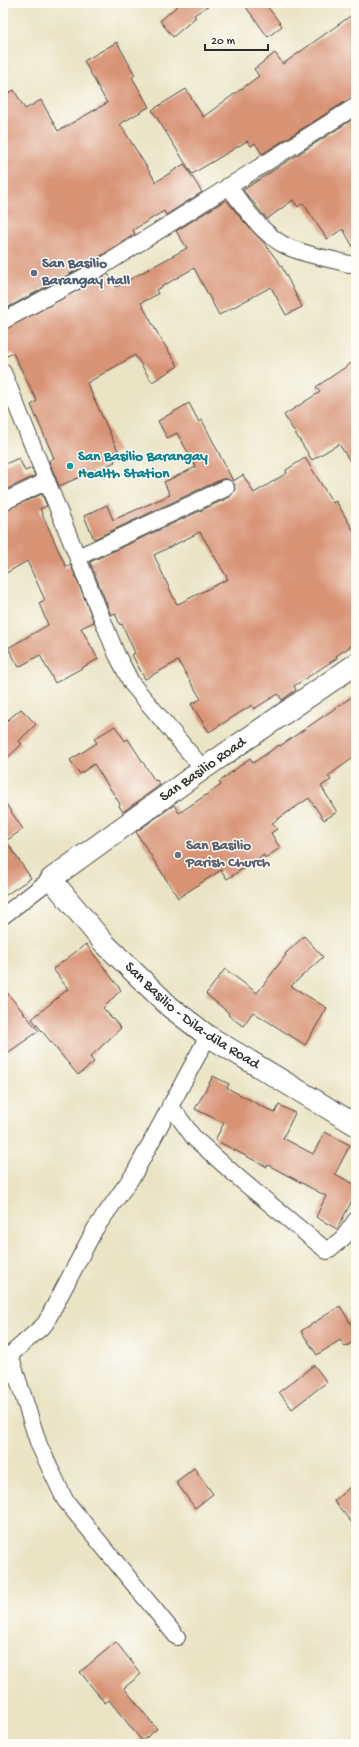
<svg xmlns="http://www.w3.org/2000/svg" width="359" height="1747" font-family="'Gochi Hand',sans-serif">
	<style>
		.building { fill: #d89375; fill-rule: evenodd }
		.lines { fill: none; stroke-linecap: round; stroke-linejoin: round }
		.minor-casing { stroke: #484742; stroke-width: 18 }
		.tertiary-casing { stroke: #484742; stroke-width: 23 }
		.minor { stroke: #fff; stroke-width: 16 }
		.tertiary { stroke: #fff; stroke-width: 21 }
		.service-dot { fill: #5c6f8a; stroke: #fdfcf7; stroke-width: 1.5 }
		.culture-dot { fill: #0f9aa8; stroke: #fdfcf7; stroke-width: 1.5 }
		.worship-dot { fill: #6b7280; stroke: #fdfcf7; stroke-width: 1.5 }
		.labels { text-anchor: middle; dominant-baseline: central; stroke-width: 3; stroke-linejoin: round; paint-order: stroke }
		.service-label { font-size: 15px; font-weight: bold; fill: #4e5e75; stroke: #fdfcf7; text-anchor: start }
		.culture-label { font-size: 15px; font-weight: bold; fill: #0d838f; stroke: #fdfcf7; text-anchor: start }
		.street-label { font-size: 15px; fill: #2b2b2b; stroke: #fdfcf7 }
		.worship-label { font-size: 15px; font-weight: bold; fill: #5b616d; stroke: #fdfcf7; text-anchor: start }
	</style>
	<rect width="100%" height="100%" fill="#fdfcf7"/>
	<filter id="ink" filterUnits="userSpaceOnUse"><feTurbulence type="fractalNoise" baseFrequency=".025" numOctaves="2"/><feDisplacementMap in="SourceGraphic" scale="8" xChannelSelector="R" yChannelSelector="G"/><feConvolveMatrix kernelMatrix="1 2 1 2 8 2 1 2 1" color-interpolation-filters="sRGB"/></filter>
	<filter id="wash" filterUnits="userSpaceOnUse"><feTurbulence type="fractalNoise" baseFrequency=".012" numOctaves="4" result="noise"/><feDisplacementMap in="SourceGraphic" scale="16" xChannelSelector="R" yChannelSelector="G"/><feGaussianBlur stdDeviation="0.9" result="paint"/><feColorMatrix in="noise" values="0 0 0 0 0 0 0 0 0 0 0 0 0 0 0 0 0 1.4 0 .05"/><feComposite in="paint" operator="in"/></filter>
	<g filter="url(#wash)">
		<rect width="100%" height="100%" fill="#eae4c5"/>
		<g id="blocks">
			<g class="building">
				<path d="M 181,3 L 212,3 L 194,15 L 196,17 L 173,37 L 160,21 Z"/>
				<path d="M 243,3 L 265,3 L 282,26 L 268,37 Z"/>
				<path d="M 356,12 L 356,97 L 351,98 L 262,154 L 255,143 L 251,146 L 247,141 L 192,174 L 152,110 L 186,89 L 203,117 L 259,76 L 254,69 L 275,53 L 283,64 Z"/>
				<path d="M 117,42 L 135,75 L 132,77 L 149,107 L 120,124 L 156,182 L 184,164 L 202,192 L 166,215 L 164,211 L 133,230 L 135,234 L 90,263 L 3,310 L 3,96 L 14,90 L 25,109 L 41,100 L 58,131 L 107,103 L 84,61 Z"/>
				<path d="M 356,117 L 356,252 L 343,229 L 327,239 L 303,203 L 298,207 L 293,200 L 267,219 L 243,190 Z"/>
				<path d="M 226,200 L 246,224 L 265,244 L 282,267 L 302,307 L 286,315 L 271,287 L 219,315 L 194,268 L 156,290 L 158,294 L 141,303 L 159,336 L 178,366 L 152,382 L 135,355 L 87,383 L 118,451 L 112,454 L 115,462 L 59,486 L 49,461 L 54,458 L 31,405 L 37,401 L 13,353 L 3,358 L 3,330 L 108,274 L 116,287 L 187,248 L 176,231 Z"/>
				<path d="M 356,360 L 356,471 L 339,444 L 312,460 L 284,415 L 320,392 L 316,387 Z"/>
				<path d="M 189,403 L 199,422 L 202,420 L 233,481 L 243,475 L 254,493 L 287,473 L 286,470 L 305,458 L 333,503 L 336,501 L 356,535 L 356,643 L 336,656 L 337,658 L 294,686 L 296,690 L 282,700 L 278,694 L 254,709 L 252,705 L 209,732 L 191,704 L 201,699 L 178,661 L 145,679 L 132,655 L 135,653 L 122,624 L 120,625 L 115,613 L 111,615 L 90,562 L 230,497 L 235,489 L 234,484 L 227,479 L 222,479 L 94,539 L 84,516 L 107,505 L 113,520 L 170,495 L 164,482 L 196,467 L 177,433 L 167,438 L 158,421 ZM 200,532 L 228,579 L 178,604 L 176,603 L 154,555 Z"/>
				<path d="M 19,458 L 25,471 L 32,468 L 35,476 L 3,491 L 3,465 Z"/>
				<path d="M 42,494 L 47,506 L 40,509 L 66,567 L 71,565 L 94,622 L 81,628 L 98,659 L 55,683 L 40,655 L 19,667 L 8,648 L 48,625 L 39,603 L 45,600 L 27,561 L 3,575 L 3,511 Z"/>
				<path d="M 356,694 L 356,756 L 328,776 L 331,780 L 321,786 L 337,812 L 324,820 L 309,798 L 272,823 L 277,829 L 271,833 L 280,848 L 265,858 L 264,855 L 227,879 L 221,870 L 178,898 L 136,832 L 174,805 L 179,813 L 221,785 L 219,782 L 250,758 L 253,763 L 279,745 L 280,746 Z"/>
				<path d="M 21,709 L 36,724 L 19,741 L 22,744 L 3,762 L 3,724 Z"/>
				<path d="M 115,726 L 125,741 L 128,739 L 155,781 L 157,780 L 160,785 L 123,812 L 119,806 L 120,804 L 94,764 L 80,774 L 70,760 L 97,743 L 94,739 Z"/>
				<path d="M 3,800 L 23,829 L 6,841 L 31,878 L 3,897 Z"/>
				<path d="M 304,936 L 323,957 L 291,986 L 327,1008 L 305,1045 L 253,1012 L 243,1026 L 228,1015 L 229,1013 L 206,994 L 225,969 L 257,993 L 286,955 L 285,954 Z"/>
				<path d="M 86,944 L 121,990 L 103,1008 L 121,1028 L 90,1057 L 94,1062 L 78,1075 L 32,1019 L 68,989 L 53,969 Z"/>
				<path d="M 3,988 L 39,1031 L 3,1056 Z"/>
				<path d="M 213,1076 L 229,1084 L 227,1088 L 275,1113 L 279,1105 L 295,1113 L 283,1138 L 313,1154 L 325,1132 L 350,1145 L 335,1174 L 356,1185 L 356,1193 L 337,1229 L 316,1217 L 326,1196 L 268,1165 L 267,1167 L 215,1140 L 224,1123 L 195,1109 Z"/>
				<path d="M 340,1306 L 356,1332 L 356,1340 L 345,1347 L 340,1340 L 317,1355 L 301,1331 Z"/>
				<path d="M 314,1365 L 327,1382 L 292,1409 L 279,1392 Z"/>
				<path d="M 194,1468 L 213,1494 L 195,1508 L 176,1482 Z"/>
				<path d="M 356,1482 L 356,1528 L 334,1501 Z"/>
				<path d="M 116,1642 L 141,1674 L 124,1688 L 157,1729 L 142,1741 L 109,1700 L 105,1703 L 80,1672 Z"/>
			</g>
		</g>
	</g>
	<g filter="url(#ink)">
		<use href="#blocks" fill-opacity="0" stroke="#484742" stroke-width="1"/>
		<g class="lines">
			<g class="minor-casing">
				<g id="minor">
					<path d="M 228,186 C 244,206 260,232 284,245 C 303,255 328,258 349,264"/>
					<path d="M 3,321 L 95,271 L 356,106"/>
					<path d="M 3,372 L 116,653 L 132,684 L 203,769"/>
					<path d="M 3,502 L 47,481"/>
					<path d="M 78,557 L 226,488"/>
					<path d="M 3,916 L 51,879"/>
					<path d="M 170,1105 L 194,1138 L 241,1180 L 327,1251 L 343,1238 L 356,1220"/>
					<path d="M 177,1637 L 65,1500 L 39,1445 L 10,1355 L 45,1324 L 95,1229 L 134,1174 L 208,1036"/>
				</g>
			</g>
			<g class="tertiary-casing">
				<g id="tertiary">
					<path id="s1" d="M 356,664 L 203,769 L 51,879 L 104,943 L 170,1007 L 208,1036 L 356,1125"/>
				</g>
			</g>
			<use href="#minor" class="minor"/>
			<use href="#tertiary" class="tertiary"/>
		</g>
	</g>
	<circle class="service-dot" cx="34" cy="273" r="4"/>
	<circle class="culture-dot" cx="70" cy="466" r="4"/>
	<circle class="worship-dot" cx="178" cy="855" r="4"/>
	<g class="labels">
		<g class="service-label">
			<text x="42" y="264">San Basilio<tspan x="42" dy="17">Barangay Hall</tspan></text>
		</g>
		<g class="culture-label">
			<text x="78" y="457">San Basilio Barangay<tspan x="78" dy="17">Health Station</tspan></text>
		</g>
		<g class="street-label">
			<text transform="translate(203 770) rotate(-35)">San Basilio Road</text>
			<text stroke="none"><textPath href="#s1" startOffset="571">San Basilio - Dila-dila Road</textPath></text>
		</g>
		<g class="worship-label">
			<text x="186" y="846">San Basilio<tspan x="186" dy="17">Parish Church</tspan></text>
		</g>
	</g>
	<rect width="359" height="1747" fill="none" stroke="#fdfcf7" stroke-width="16"/>
	<path d="M205 44v6h63v-6" fill="none" stroke="#2b2b2b" stroke-width="2"/>
	<text x="211" y="44" font-size="12" fill="#2b2b2b" stroke="#fdfcf7" stroke-width="3" paint-order="stroke">20 m</text>
</svg>
